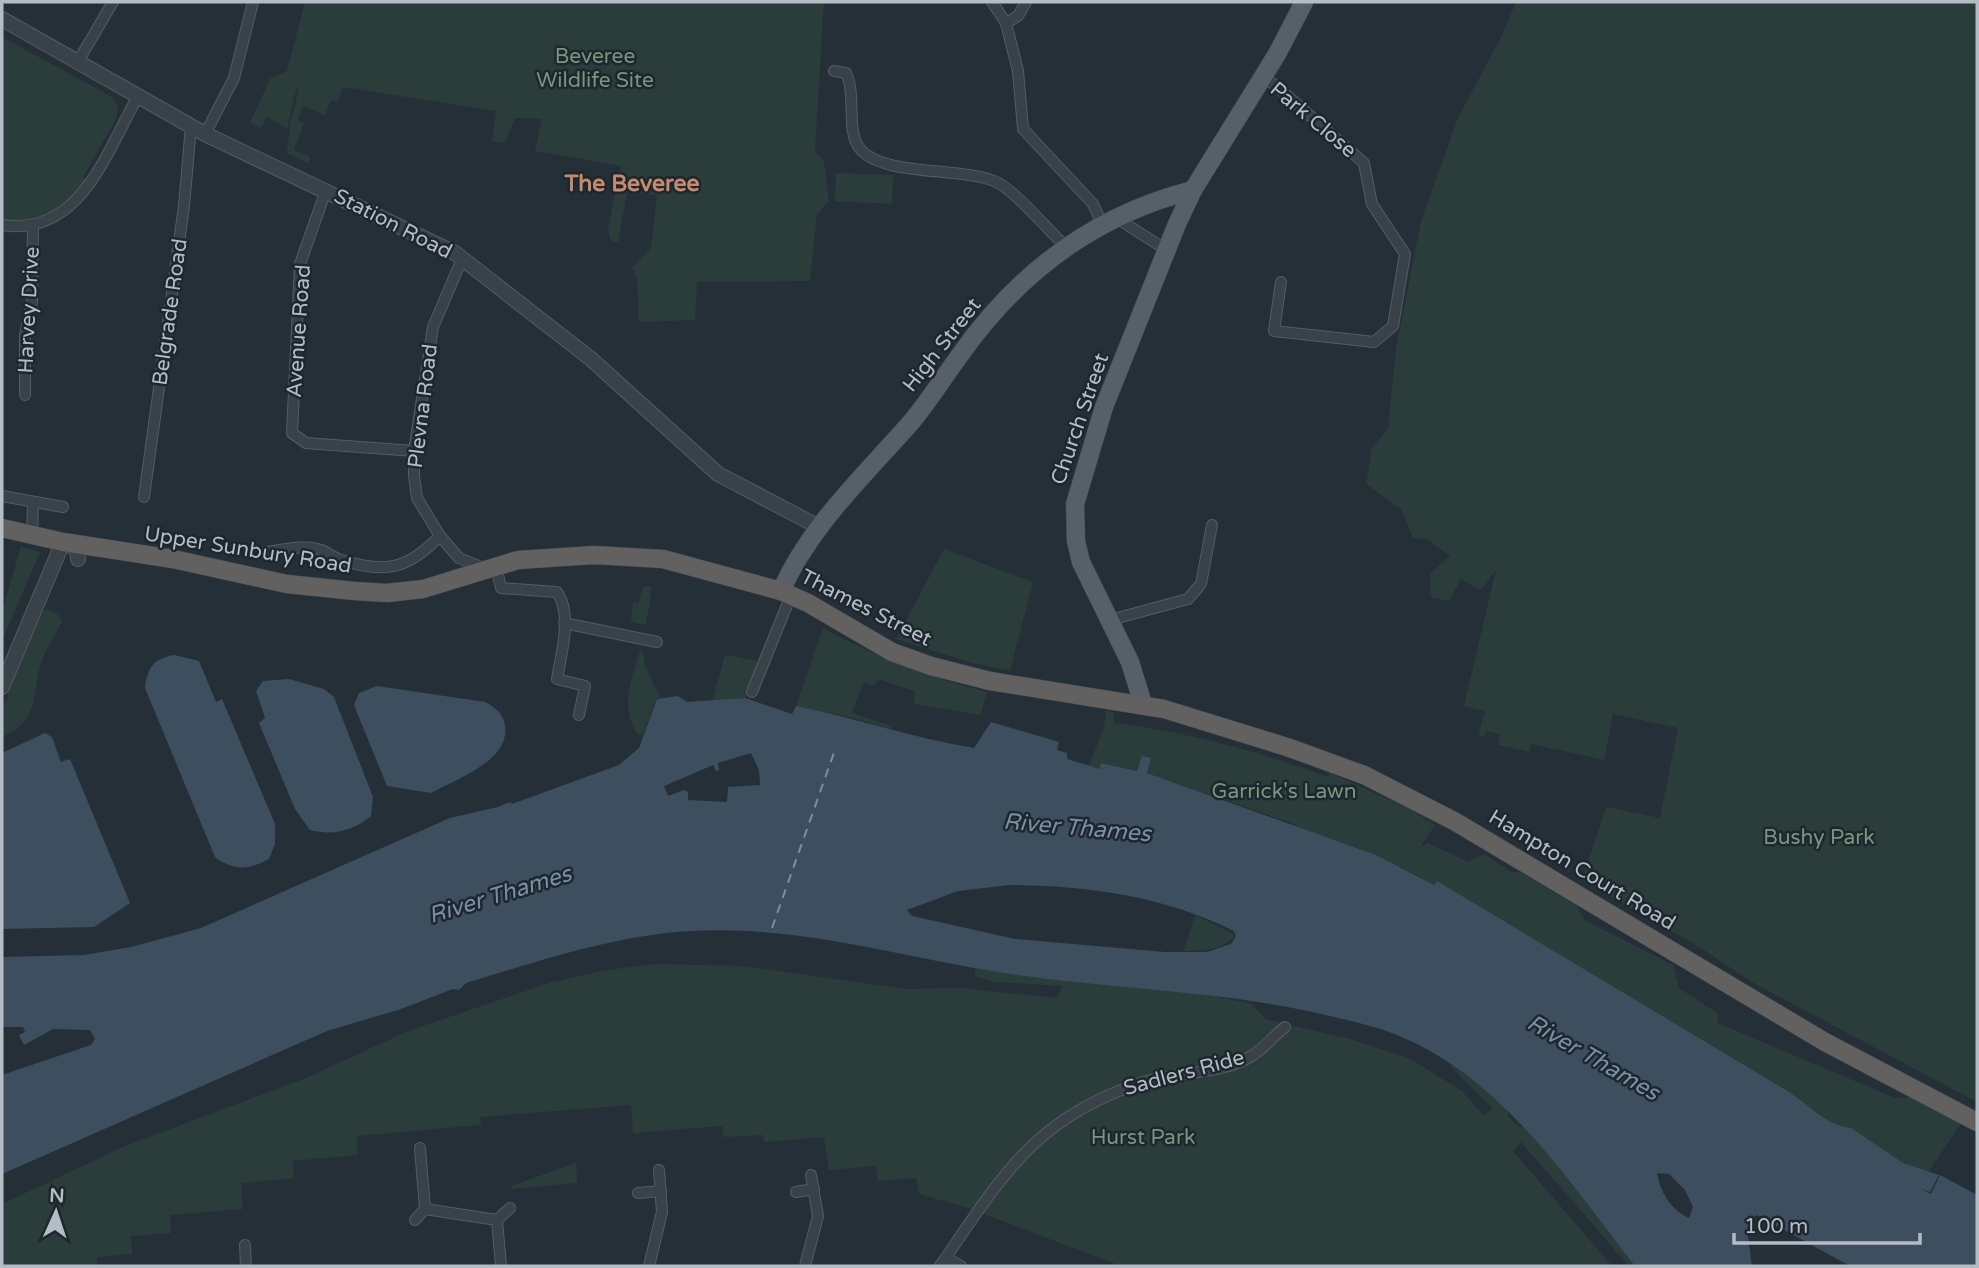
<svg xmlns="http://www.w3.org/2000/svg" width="1979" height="1268" font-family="'Varela Round',sans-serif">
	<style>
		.green { fill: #2a3d3b }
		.water { fill: #3d4f5f; fill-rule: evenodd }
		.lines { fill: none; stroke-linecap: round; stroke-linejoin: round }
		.ferry { stroke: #7990a4; stroke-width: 2; stroke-dasharray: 9 7; stroke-linecap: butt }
		.minor-casing { stroke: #545c64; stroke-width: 12 }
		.tertiary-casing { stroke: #545c64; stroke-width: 16 }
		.primary-casing { stroke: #424a52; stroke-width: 19 }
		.trunk-casing { stroke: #444c54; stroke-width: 19 }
		.minor { stroke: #394149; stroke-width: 10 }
		.tertiary { stroke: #394149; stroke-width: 14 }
		.primary { stroke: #576069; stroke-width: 18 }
		.trunk { stroke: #626160; stroke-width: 18 }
		.labels { text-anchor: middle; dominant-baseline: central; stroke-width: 5; stroke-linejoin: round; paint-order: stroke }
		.park-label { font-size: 21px; fill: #75977a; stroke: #1e262e }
		.street-label { font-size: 21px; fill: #b4bcc5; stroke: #1e262e }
		.neighbourhood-label { font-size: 23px; font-weight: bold; fill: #c68b6e; stroke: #1e262e }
		.water-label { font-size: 23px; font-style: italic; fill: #7990a4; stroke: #1e262e }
	</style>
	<rect width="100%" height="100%" fill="#252f38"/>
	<g class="green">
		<path d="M 305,2 L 824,2 L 815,151 L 824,162 L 829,201 L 817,214 L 810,281 L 697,282 L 695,320 L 639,322 L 637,279 L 632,267 L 651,248 L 657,195 L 627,192 L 618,242 L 611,241 L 608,229 L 621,166 L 535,151 L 542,119 L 515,118 L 505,143 L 492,141 L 496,111 L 343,87 L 338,102 L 331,100 L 325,115 L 303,106 L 298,120 L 304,123 L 294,150 L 311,157 L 308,163 L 287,153 L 290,123 L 299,89 L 296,89 L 287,129 L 267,117 L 261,128 L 250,123 L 270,79 L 287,71 Z"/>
		<path d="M 1516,2 L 1977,2 L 1977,1102 L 1750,981 L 1701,948 L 1582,880 L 1606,807 L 1660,818 L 1678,728 L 1613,714 L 1604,760 L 1531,744 L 1529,752 L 1498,745 L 1500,734 L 1486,731 L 1484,737 L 1478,735 L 1485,711 L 1464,706 L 1496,570 L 1481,590 L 1461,579 L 1449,601 L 1431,597 L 1430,573 L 1450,556 L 1427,539 L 1413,538 L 1401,509 L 1366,484 L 1372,448 L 1388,428 L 1396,349 L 1421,221 L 1458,118 L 1502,35 Z"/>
		<path d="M 2,37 L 112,97 L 118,107 L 116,119 L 83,177 L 86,181 L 76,195 L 40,221 L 2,222 Z"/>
		<path d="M 836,173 L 893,175 L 892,204 L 835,201 Z"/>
		<path d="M 21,546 L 40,552 L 2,641 L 2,612 Z"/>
		<path d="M 944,549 L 1033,582 L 1010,671 L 972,663 L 896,639 Z"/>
		<path d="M 646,586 L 652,587 L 646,625 L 631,622 L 633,602 L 639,603 L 642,588 Z"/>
		<path d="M 47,609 L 57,614 L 62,621 C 57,633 49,643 44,655 C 29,691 45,718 2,737 L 2,702 L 7,701 C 9,688 9,676 16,664 C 17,661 21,659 23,656 C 34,640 26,619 47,609 Z"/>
		<path d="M 823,628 C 878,658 927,676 987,692 L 981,714 L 974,714 L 921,705 L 913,703 L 916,692 L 878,679 L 874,686 L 864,682 L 852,713 L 892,726 L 891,729 L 849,717 L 796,706 Z"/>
		<path d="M 643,650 L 645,666 L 660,697 L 656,699 L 643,735 L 637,734 C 620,705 631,681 640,651 Z"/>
		<path d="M 725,655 L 758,661 L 745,698 L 712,701 Z"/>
		<path d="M 1106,710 L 1114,713 L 1114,723 C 1189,732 1257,751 1328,777 L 1330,773 L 1410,809 L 1435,825 L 1420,848 L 1428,843 L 1468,862 L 1484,854 L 1513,873 L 1518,871 L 1577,906 L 1584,920 L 1673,965 L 1679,988 L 1717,1013 L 1718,1023 L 1895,1098 L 1916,1097 L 1962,1122 L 1926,1175 L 1739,1075 L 1736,1061 L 1677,1033 L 1679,1028 L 1548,948 L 1542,949 L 1537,942 L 1437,881 L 1434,885 C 1390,861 1348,839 1297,832 L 1297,825 L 1147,773 L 1150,762 L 1138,771 L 1102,763 L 1100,769 L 1088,767 L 1104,729 Z"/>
		<path d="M 1195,915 L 1233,934 L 1233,938 C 1222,950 1199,951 1184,951 Z"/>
		<path d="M 656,964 L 743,966 L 905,989 L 960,988 L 1058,998 L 1062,986 L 994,982 L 975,976 L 976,964 L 1172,987 L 1252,1004 L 1265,1019 L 1350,1039 L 1411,1059 L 1463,1092 L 1483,1115 L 1493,1109 L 1450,1066 L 1460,1058 L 1511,1101 L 1508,1116 L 1519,1127 L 1545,1124 L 1640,1262 L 1629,1266 L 1521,1142 L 1513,1151 L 1612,1266 L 1121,1266 L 968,1208 L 919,1194 L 916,1178 L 878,1181 L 876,1166 L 829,1170 L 824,1137 L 764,1142 L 763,1135 L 724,1137 L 722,1126 L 633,1133 L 631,1105 L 480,1117 L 481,1125 L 357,1136 L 357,1155 L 293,1161 L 294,1178 L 241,1183 L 243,1209 L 170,1215 L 171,1233 L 131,1236 L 132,1254 L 97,1257 L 97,1266 L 2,1266 L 2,1204 L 125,1146 L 306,1078 L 408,1031 L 549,983 L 606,970 Z"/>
		<path d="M 576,1163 L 577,1183 L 512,1189 L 511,1186 Z"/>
	</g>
	<g class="water">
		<path d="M 174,655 L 199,661 L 216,702 L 222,699 L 275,824 L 275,844 L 269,859 C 248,870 234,871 215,857 L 145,688 C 148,667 153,659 174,655 Z"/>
		<path d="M 289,679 L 324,689 L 334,697 L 373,797 L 371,816 C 353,831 333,836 310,830 L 295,809 L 259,723 L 265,718 L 256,691 L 263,681 Z"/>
		<path d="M 377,686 L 485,702 C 495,707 504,714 505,726 C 510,761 456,779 431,793 L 387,786 L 354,705 L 359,693 Z"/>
		<path d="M 678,696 L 687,702 L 745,698 L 792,714 L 796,706 C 856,718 913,738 974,748 L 991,722 L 1059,742 L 1057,750 L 1067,753 L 1067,759 L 1100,769 L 1101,763 L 1137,771 L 1142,756 L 1151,758 L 1147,773 L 1376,855 L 1434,885 L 1437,881 L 1789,1092 C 1809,1105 1827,1126 1851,1128 L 1903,1163 L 1939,1175 L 1930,1192 L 1920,1188 L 1931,1194 L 1940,1175 L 1977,1195 L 1977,1266 L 1850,1266 L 1757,1215 L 1750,1219 L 1747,1230 L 1752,1266 L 1635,1266 C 1570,1183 1505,1082 1404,1038 C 1380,1027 1355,1022 1330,1016 C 1223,990 1112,990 1004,973 C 901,957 797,925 692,931 C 615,935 539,961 466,983 L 459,990 L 453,989 L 401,1009 L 327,1031 L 2,1174 L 2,1075 L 91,1045 L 95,1039 L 90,1030 L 53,1029 L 24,1045 L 19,1035 L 25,1032 L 23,1027 L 2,1027 L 2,957 L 84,955 L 131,947 L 201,928 L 450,818 L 498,807 L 510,802 L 512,804 L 619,765 L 639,748 L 657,699 ZM 751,753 L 759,770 L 760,785 L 728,787 L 727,802 L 688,800 L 688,792 L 684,790 L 668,796 L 664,786 L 713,765 L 716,771 L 719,770 L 718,763 ZM 1010,885 C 1089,886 1163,896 1234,931 L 1236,936 L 1231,944 L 1207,952 L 1165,952 L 1015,939 L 912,916 L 907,910 L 958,891 ZM 1657,1173 L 1669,1174 L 1685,1190 L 1693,1207 L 1689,1218 C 1671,1210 1660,1192 1657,1173 Z"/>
		<path d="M 45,733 L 52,737 L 61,762 L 70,759 L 130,903 L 94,927 L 2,929 L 2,753 Z"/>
	</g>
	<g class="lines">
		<path class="ferry" d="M 772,928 L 836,747"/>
		<g class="minor-casing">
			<g id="minor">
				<path d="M 992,2 L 1006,23 L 1018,71 L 1023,129 L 1093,204 L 1103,226"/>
				<path d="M 1006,23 L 1018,16 L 1026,2"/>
				<path d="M 77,63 L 113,2"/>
				<path d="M 834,71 L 846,73 C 857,96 845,133 861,150 C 885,176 957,167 994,181 C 1013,188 1047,229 1065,246"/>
				<path d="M 1262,78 L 1274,84 L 1364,163 L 1372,204 L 1405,254 L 1393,326 L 1374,342 L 1274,331 L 1281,282"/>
				<path d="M 205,134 L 234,78 L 253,2"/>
				<path d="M 326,190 L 300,264 L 292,433 L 306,443 L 414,451"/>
				<path d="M 1118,219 L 1168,251"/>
				<path d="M 2,225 C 80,237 106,153 137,98"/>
				<path d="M 462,259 L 433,327 L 414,451 L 414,476 L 417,498 L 440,536 L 459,558 L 486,569"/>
				<path d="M 25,395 L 25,335 L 32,302 L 33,226"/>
				<path d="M 2,496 L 63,507"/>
				<path d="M 144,497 L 184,206 L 191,126"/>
				<path d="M 32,536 L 33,503"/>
				<path d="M 266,552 C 282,550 306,544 321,550 C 328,552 334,558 341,560 C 386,574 408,569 440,536"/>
				<path d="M 496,566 L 501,588 L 557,592 C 573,615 561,653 557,679 L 585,686 L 579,715"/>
				<path d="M 1110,620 L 1188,599 L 1201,584 L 1212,525"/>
				<path d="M 564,623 L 657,642"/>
				<path d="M 752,692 L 791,595"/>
				<path d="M 796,1192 L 814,1189"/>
				<path d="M 638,1193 L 661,1191"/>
				<path d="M 425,1209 L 497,1220 L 501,1266"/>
				<path d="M 415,1220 L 425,1209 L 420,1148"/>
				<path d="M 497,1220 L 510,1208"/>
				<path d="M 245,1245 L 246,1266"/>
				<path d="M 946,1258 L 961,1266"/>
				<path d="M 649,1266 L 662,1212 L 659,1170"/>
				<path d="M 805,1266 L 818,1216 L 811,1175"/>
				<path d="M 940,1266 C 1001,1178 1035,1116 1144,1082 C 1175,1072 1226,1074 1253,1055 C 1264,1048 1274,1036 1285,1027"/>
			</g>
		</g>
		<g class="tertiary-casing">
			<g id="tertiary">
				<path d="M 2,19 L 205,134 L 455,253 L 591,359 L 718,474 L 819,527"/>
				<path d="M 2,687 L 63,542 L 77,549 L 78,559"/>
			</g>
		</g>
		<g class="primary-casing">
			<g id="primary">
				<path d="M 781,591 C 810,525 866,474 913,420 C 930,399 944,377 960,355 C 1018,273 1094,215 1193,190"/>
				<path d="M 1143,704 L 1130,662 L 1081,562 L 1076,541 L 1075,504 L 1104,407 L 1177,224 L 1193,190 L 1277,54 L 1304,2"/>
			</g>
		</g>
		<g class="trunk-casing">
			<path id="trunk" d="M 2,528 L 63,542 L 173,559 L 287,584 L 354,591 L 387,593 L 423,589 L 518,560 L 594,555 L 663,559 L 781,591 L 808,603 L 892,652 L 931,666 L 990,681 L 1164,709 L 1287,747 L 1364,775 L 1454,821 L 1825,1042 L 1977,1122"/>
		</g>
		<use href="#minor" class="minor"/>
		<use href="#tertiary" class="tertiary"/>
		<use href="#primary" class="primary"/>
		<use href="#trunk" class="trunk"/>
	</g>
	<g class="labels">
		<g class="park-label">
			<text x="595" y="56">Beveree<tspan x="595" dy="24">Wildlife Site</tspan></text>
			<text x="1284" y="791">Garrick's Lawn</text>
			<text x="1819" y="837">Bushy Park</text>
			<text x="1143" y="1137">Hurst Park</text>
		</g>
		<g class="street-label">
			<text transform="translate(1313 120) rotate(40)">Park Close</text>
			<text transform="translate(393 224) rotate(27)">Station Road</text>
			<text transform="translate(29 310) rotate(-87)">Harvey Drive</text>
			<text transform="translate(170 312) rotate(-82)">Belgrade Road</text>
			<text transform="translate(299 331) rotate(-86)">Avenue Road</text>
			<text transform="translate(942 345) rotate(-52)">High Street</text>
			<text transform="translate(423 406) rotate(-83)">Plevna Road</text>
			<text transform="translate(1080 419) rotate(-71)">Church Street</text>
			<text transform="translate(248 550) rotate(9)">Upper Sunbury Road</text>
			<text transform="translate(866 608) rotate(27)">Thames Street</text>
			<text transform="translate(1582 870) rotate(31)">Hampton Court Road</text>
			<text transform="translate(1184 1073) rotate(-15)">Sadlers Ride</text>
		</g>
		<g class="neighbourhood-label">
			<text x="632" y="184">The Beveree</text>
		</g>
		<g class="water-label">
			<text transform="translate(1077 828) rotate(5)">River Thames</text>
			<text transform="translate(500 895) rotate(-17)">River Thames</text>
			<text transform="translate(1593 1058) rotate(30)">River Thames</text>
		</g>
	</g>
	<rect width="1979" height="1268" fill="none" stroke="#b4bcc5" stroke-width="7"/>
	<g transform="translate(56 1212) rotate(3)" stroke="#1e262e" stroke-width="5" paint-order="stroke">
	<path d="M0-5L12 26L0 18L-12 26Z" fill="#b4bcc5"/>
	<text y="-10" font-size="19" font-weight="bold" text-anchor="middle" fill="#b4bcc5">N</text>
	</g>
	<path d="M1734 1233v10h186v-10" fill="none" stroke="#b4bcc5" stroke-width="3.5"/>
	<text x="1744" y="1233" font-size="21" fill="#b4bcc5" stroke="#1e262e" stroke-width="5" paint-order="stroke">100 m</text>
</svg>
